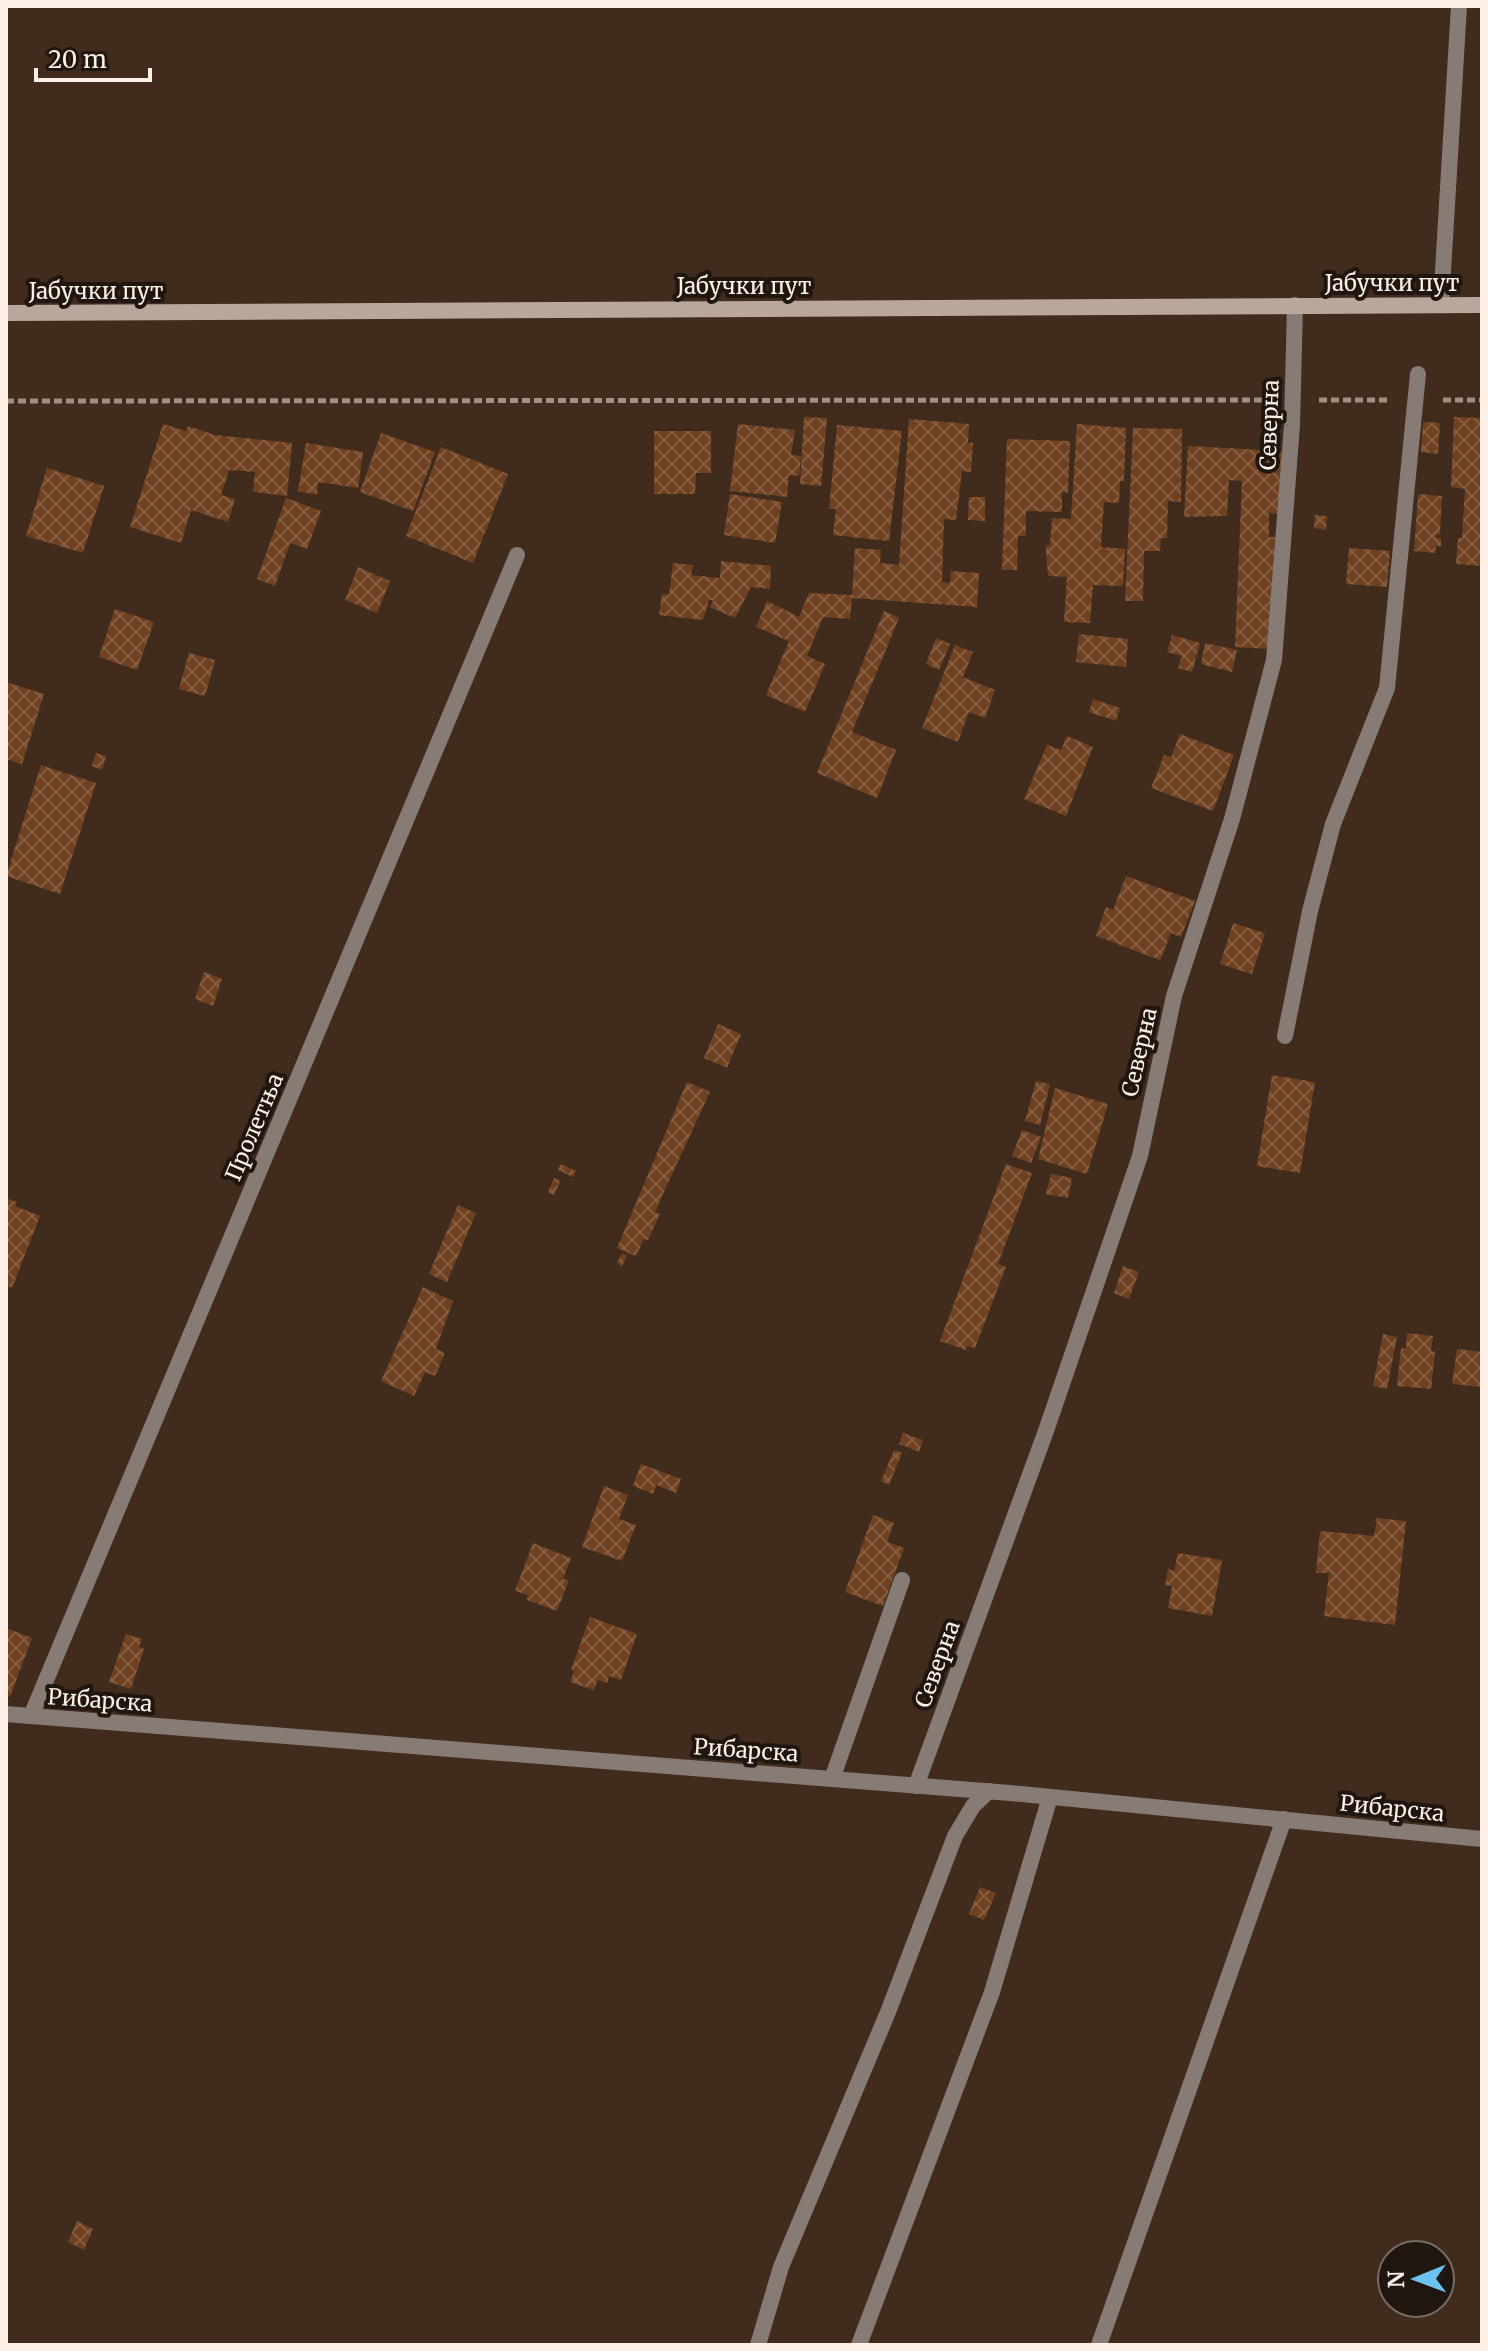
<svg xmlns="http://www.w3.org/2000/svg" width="1488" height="2351" font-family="Merriweather,serif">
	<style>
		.building { fill: url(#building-cross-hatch) }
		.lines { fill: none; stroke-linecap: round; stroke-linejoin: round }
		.path { stroke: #a08f83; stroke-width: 5; stroke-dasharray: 8 4; stroke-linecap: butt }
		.service { stroke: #877c75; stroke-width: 16 }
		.minor { stroke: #877c75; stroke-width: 16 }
		.secondary { stroke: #b9a79b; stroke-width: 16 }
		.labels { text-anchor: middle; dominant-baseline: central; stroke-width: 8; stroke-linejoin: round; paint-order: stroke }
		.street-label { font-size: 22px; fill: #fef0e7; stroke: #1f1610 }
	</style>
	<defs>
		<pattern id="building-cross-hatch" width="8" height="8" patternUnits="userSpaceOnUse" patternTransform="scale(2)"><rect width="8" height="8" fill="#704120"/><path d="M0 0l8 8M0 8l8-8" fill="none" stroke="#855d40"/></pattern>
	</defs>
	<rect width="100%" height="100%" fill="#402b1d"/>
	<g class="building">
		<path d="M 804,417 L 827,418 L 821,486 L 800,484 Z"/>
		<path d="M 1454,417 L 1482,418 L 1482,566 L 1456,564 L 1458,538 L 1462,538 L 1465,489 L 1451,487 Z"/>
		<path d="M 909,419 L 969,424 L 968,443 L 973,443 L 971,472 L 962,471 L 956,520 L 944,519 L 942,582 L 950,583 L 951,571 L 979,573 L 977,607 L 852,598 L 850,619 L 823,617 L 807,656 L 825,664 L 805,712 L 766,695 L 789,641 L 756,627 L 767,601 L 799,617 L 809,593 L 852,595 L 855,548 L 881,550 L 880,563 L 899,565 Z"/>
		<path d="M 1423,422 L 1440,423 L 1438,454 L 1421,452 Z"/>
		<path d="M 163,424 L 186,431 L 188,426 L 215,435 L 292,443 L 287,496 L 253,492 L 255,472 L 229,470 L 221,495 L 235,499 L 228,522 L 191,510 L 181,543 L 130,527 Z"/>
		<path d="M 738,424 L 795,430 L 791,455 L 801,456 L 799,476 L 789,475 L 787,497 L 730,491 Z"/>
		<path d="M 1077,424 L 1126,428 L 1124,481 L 1120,481 L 1119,503 L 1104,502 L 1101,547 L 1125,549 L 1123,586 L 1093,585 L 1090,623 L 1064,622 L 1067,577 L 1048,576 L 1046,553 L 1046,545 L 1050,545 L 1052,518 L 1071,519 Z"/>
		<path d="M 837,425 L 902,431 L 889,541 L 833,535 L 836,509 L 829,509 Z"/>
		<path d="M 1133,428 L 1182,429 L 1181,502 L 1168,501 L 1167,538 L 1161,538 L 1160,551 L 1144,551 L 1143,601 L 1125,601 Z"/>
		<path d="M 654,431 L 711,431 L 711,473 L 696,473 L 695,494 L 654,494 Z"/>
		<path d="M 381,433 L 435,452 L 413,511 L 360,492 Z"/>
		<path d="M 1007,439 L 1070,441 L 1068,493 L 1062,492 L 1062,512 L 1026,511 L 1026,536 L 1018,536 L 1017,570 L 1002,570 Z"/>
		<path d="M 306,443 L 363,452 L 358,488 L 318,482 L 317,495 L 298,491 Z"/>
		<path d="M 1188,446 L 1282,451 L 1279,514 L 1269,513 L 1269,537 L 1275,537 L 1269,649 L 1235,647 L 1242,481 L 1229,480 L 1227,516 L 1184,517 Z"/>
		<path d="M 441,447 L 508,474 L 473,563 L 406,536 Z"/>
		<path d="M 47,468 L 104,486 L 83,553 L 26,536 Z"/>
		<path d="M 730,494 L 782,502 L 775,543 L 724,535 Z"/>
		<path d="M 1418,494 L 1442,496 L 1440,535 L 1436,534 L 1436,538 L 1441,538 L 1441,546 L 1436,546 L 1435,553 L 1414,551 Z"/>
		<path d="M 969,497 L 985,497 L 985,521 L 968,520 Z"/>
		<path d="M 286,498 L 321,511 L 307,549 L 290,543 L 275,586 L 257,579 Z"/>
		<path d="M 1315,515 L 1327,516 L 1326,530 L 1314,528 Z"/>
		<path d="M 1349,548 L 1390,551 L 1387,587 L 1346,584 Z"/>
		<path d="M 721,561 L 771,566 L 770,589 L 751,587 L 735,618 L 710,607 L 713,600 L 709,600 L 703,620 L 659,615 L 662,594 L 669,595 L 673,563 L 693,565 L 691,575 L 720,578 Z"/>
		<path d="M 358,567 L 390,581 L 377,613 L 345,600 Z"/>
		<path d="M 115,609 L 154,622 L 137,670 L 99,657 Z"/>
		<path d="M 884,611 L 899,618 L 852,732 L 896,750 L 877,798 L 817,773 Z"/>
		<path d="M 1079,634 L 1128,639 L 1126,667 L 1076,662 Z"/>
		<path d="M 1172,635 L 1200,643 L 1192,672 L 1178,668 L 1182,656 L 1167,652 Z"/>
		<path d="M 936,638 L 950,644 L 939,670 L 926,664 Z"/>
		<path d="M 1205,643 L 1237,650 L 1232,672 L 1201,664 Z"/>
		<path d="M 955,645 L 973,652 L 963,677 L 995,690 L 985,718 L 969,712 L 958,742 L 922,728 Z"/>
		<path d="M 189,653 L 215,660 L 205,696 L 179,689 Z"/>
		<path d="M 6,682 L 44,694 L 22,764 L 6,759 Z"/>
		<path d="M 1093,699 L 1120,708 L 1116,721 L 1089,712 Z"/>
		<path d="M 1180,734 L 1234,755 L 1213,811 L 1151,788 L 1164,755 L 1171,757 Z"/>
		<path d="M 1067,736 L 1093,747 L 1066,816 L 1024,799 L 1047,745 L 1061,750 Z"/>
		<path d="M 96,753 L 106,756 L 102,770 L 92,766 Z"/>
		<path d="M 41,765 L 96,783 L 60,894 L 6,876 Z"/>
		<path d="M 1126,876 L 1195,901 L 1181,937 L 1171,933 L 1160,960 L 1096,936 L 1106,907 L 1113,910 Z"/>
		<path d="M 1233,923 L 1265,933 L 1252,974 L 1220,964 Z"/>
		<path d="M 204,972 L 222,979 L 213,1006 L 195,999 Z"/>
		<path d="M 718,1024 L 741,1034 L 727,1068 L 704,1058 Z"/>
		<path d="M 1272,1075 L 1315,1082 L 1300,1173 L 1257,1166 Z"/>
		<path d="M 1036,1081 L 1050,1084 L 1040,1125 L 1025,1121 Z"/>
		<path d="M 687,1082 L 710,1092 L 662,1196 L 655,1212 L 660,1214 L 648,1240 L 644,1239 L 636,1256 L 617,1248 Z"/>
		<path d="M 1055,1088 L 1108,1104 L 1087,1174 L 1038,1159 Z"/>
		<path d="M 1022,1130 L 1041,1137 L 1031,1163 L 1012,1156 Z"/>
		<path d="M 561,1164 L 576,1171 L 573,1177 L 558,1170 Z"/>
		<path d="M 1006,1164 L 1032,1173 L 998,1264 L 1006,1267 L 975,1348 L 967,1346 L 966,1350 L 940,1341 Z"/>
		<path d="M 1051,1174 L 1072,1178 L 1068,1198 L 1046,1194 Z"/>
		<path d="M 554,1178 L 560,1181 L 554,1195 L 548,1192 Z"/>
		<path d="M 6,1198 L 17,1202 L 15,1206 L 40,1216 L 12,1288 L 6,1285 Z"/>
		<path d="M 458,1205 L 476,1213 L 447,1282 L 429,1274 Z"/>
		<path d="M 622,1253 L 627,1256 L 622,1266 L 617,1263 Z"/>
		<path d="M 1123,1266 L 1139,1272 L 1129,1299 L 1114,1293 Z"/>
		<path d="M 423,1287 L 453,1301 L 436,1349 L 445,1353 L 435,1376 L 425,1372 L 414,1396 L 381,1381 Z"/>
		<path d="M 1407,1333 L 1433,1336 L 1431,1351 L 1435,1352 L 1431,1389 L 1397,1386 L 1401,1348 L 1406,1349 Z"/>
		<path d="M 1383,1334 L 1397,1337 L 1387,1389 L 1373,1386 Z"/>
		<path d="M 1457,1349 L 1482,1352 L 1482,1387 L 1452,1384 Z"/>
		<path d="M 903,1433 L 923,1440 L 919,1452 L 899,1444 Z"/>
		<path d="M 894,1450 L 902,1453 L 889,1485 L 881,1481 Z"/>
		<path d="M 641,1464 L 681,1479 L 676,1493 L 656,1485 L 653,1494 L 633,1486 Z"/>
		<path d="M 604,1486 L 628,1495 L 619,1519 L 636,1525 L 622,1561 L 582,1547 Z"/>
		<path d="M 873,1515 L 894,1523 L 887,1542 L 904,1548 L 883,1606 L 845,1592 Z"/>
		<path d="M 1377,1518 L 1406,1521 L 1395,1625 L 1324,1616 L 1329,1573 L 1316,1573 L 1320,1531 L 1374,1536 Z"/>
		<path d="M 533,1543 L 571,1558 L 563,1579 L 569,1580 L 557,1611 L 527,1600 L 528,1595 L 515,1591 Z"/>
		<path d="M 1178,1553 L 1222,1560 L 1212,1616 L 1168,1608 L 1172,1586 L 1165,1585 L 1168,1569 L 1174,1571 Z"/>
		<path d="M 590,1617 L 637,1634 L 621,1680 L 609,1676 L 607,1683 L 598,1680 L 594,1690 L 570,1682 L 574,1671 L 571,1670 Z"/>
		<path d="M 6,1628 L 32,1638 L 10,1697 L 6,1695 Z"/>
		<path d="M 126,1634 L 142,1639 L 139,1647 L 144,1649 L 131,1689 L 109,1682 Z"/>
		<path d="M 980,1887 L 996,1893 L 984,1920 L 969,1914 Z"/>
		<path d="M 77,2221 L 93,2229 L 84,2250 L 68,2242 Z"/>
	</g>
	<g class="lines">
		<g class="path">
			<path d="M 1319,400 L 1389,400"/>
			<path d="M 1443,400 L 1482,400"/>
			<path d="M 6,401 L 1265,400"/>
		</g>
		<g class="service">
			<path d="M 1441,304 L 1459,6"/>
			<path d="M 517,555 L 31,1716 L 1010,1793 L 1482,1839"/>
			<path d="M 1285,1036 L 1310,911 L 1333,824 L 1387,688 L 1418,374"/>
			<path d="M 832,1779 L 902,1580"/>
			<path d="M 916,1786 L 1047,1428 L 1140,1156 L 1174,996 L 1232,819 L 1274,660 L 1292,425 L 1295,305"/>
			<path d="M 758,2345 L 781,2267 L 888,2012 L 955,1836 L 973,1806 L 989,1791"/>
			<path d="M 859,2345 L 992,1992 L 1050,1797"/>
			<path d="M 1099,2345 L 1284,1819"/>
		</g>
		<path class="minor" d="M 6,1714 L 31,1716"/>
		<path class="secondary" d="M 6,313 L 1482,305"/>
	</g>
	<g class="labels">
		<g class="street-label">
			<text x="1392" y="283">Јабучки пут</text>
			<text x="744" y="286">Јабучки пут</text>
			<text x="96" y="291">Јабучки пут</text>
			<text transform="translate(1269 425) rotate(-88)">Северна</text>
			<text transform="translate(1139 1052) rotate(-77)">Северна</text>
			<text transform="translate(254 1127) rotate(-67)">Пролетња</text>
			<text transform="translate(937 1664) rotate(-70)">Северна</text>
			<text transform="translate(100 1700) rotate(4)">Рибарска</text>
			<text transform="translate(746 1750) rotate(4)">Рибарска</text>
			<text transform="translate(1392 1808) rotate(6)">Рибарска</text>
		</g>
	</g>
	<rect width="1488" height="2351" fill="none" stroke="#fef0e7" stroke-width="16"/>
	<g transform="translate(1416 2279) rotate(269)"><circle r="38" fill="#1f1610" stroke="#786d66" stroke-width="2"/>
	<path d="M0-6L14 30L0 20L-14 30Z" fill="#6cc3f2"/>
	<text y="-12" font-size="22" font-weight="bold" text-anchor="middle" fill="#fef0e7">N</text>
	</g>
	<path d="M36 68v12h114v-12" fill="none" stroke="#fef0e7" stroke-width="4"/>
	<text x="48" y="68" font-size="24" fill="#fef0e7" stroke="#1f1610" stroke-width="6" paint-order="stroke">20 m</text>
</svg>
